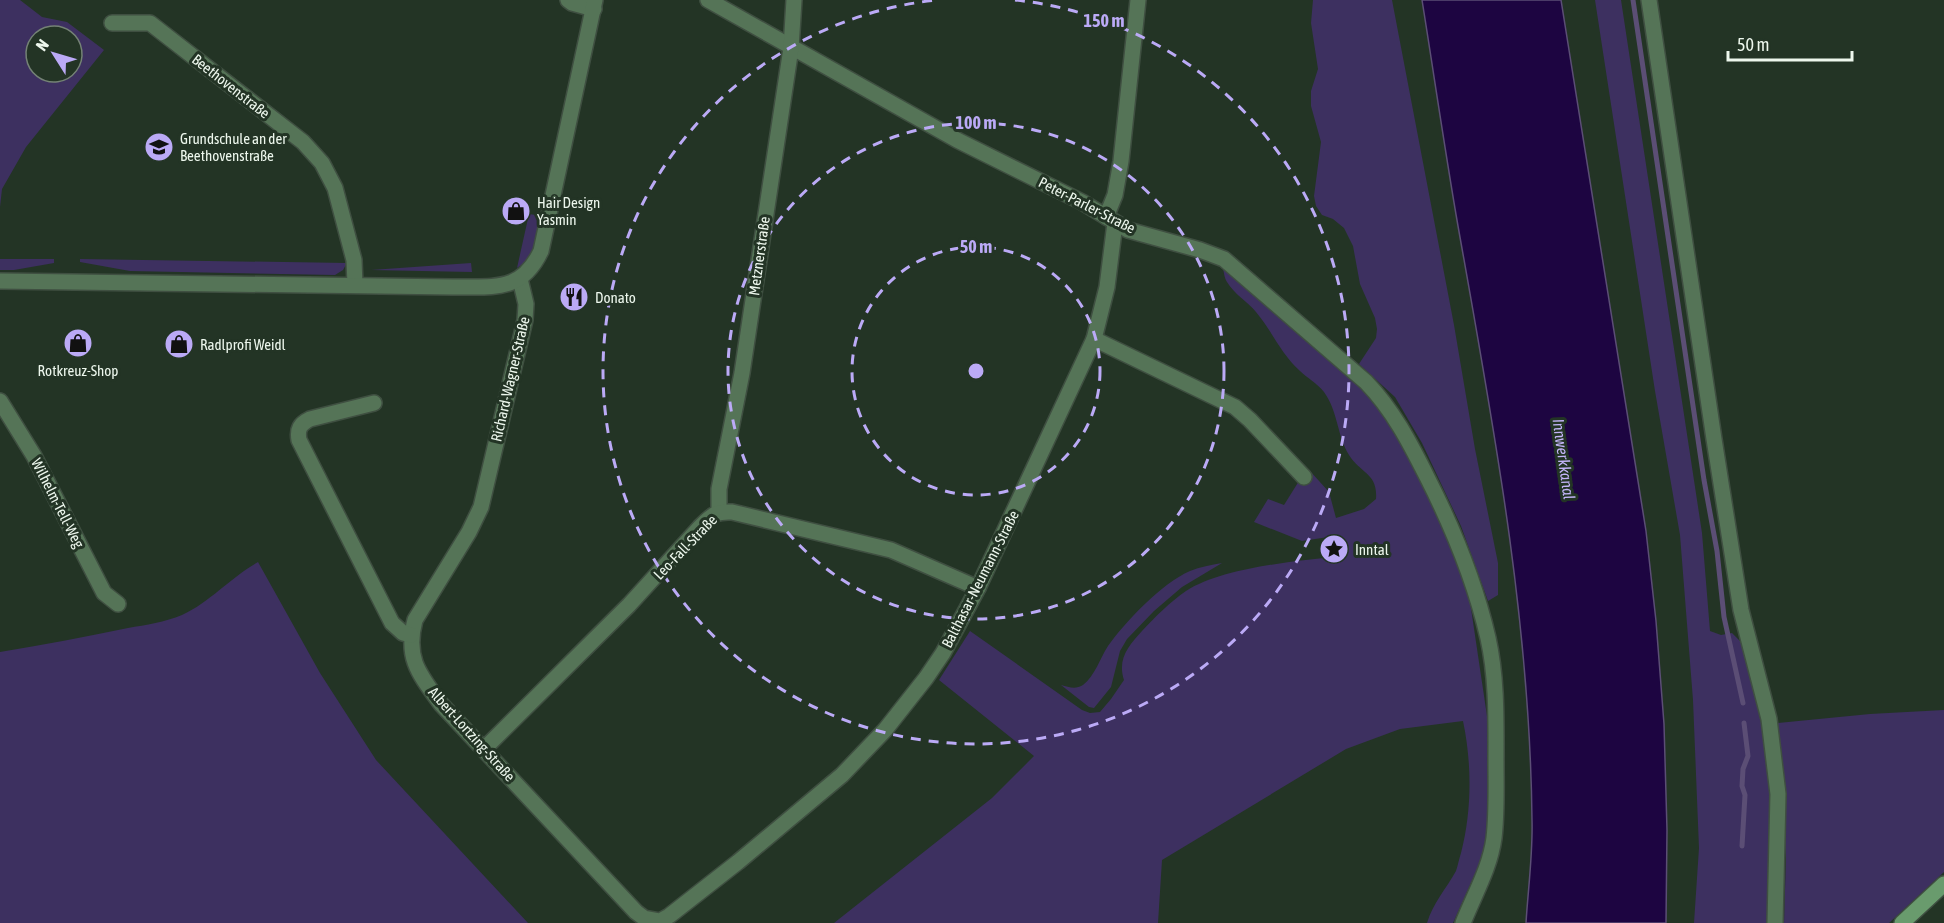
<svg xmlns="http://www.w3.org/2000/svg" width="1944" height="923" font-family="'Asap Condensed',sans-serif">
	<style>
		.green { fill: #3d3060; fill-rule: evenodd }
		.water { fill: #1d0541; stroke: #5b4e75; stroke-width: 1.5 }
		.lines { fill: none; stroke-linecap: round; stroke-linejoin: round }
		.stream { stroke: #5b4e75; stroke-width: 5 }
		.street-casing { stroke: #3f4f41; stroke-width: 18 }
		.secondary-casing { stroke: #3f4f41; stroke-width: 18 }
		.street { stroke: #557457; stroke-width: 15 }
		.secondary { stroke: #699b6d; stroke-width: 15 }
		.ring { fill: none; stroke: #bbaaf6; stroke-width: 3; stroke-dasharray: 10 8 }
		.labels { text-anchor: middle; dominant-baseline: central; stroke-width: 6; stroke-linejoin: round; paint-order: stroke }
		.street-label { font-size: 15px; fill: #edf7ed; stroke: #233425 }
		.poi-label { font-size: 15px; fill: #edf7ed; stroke: #233425; text-anchor: start }
		.water-label { font-size: 16px; font-style: italic; fill: #c3b4f8; stroke: #233425 }
		.centre { fill: #bbaaf6; stroke: #233425; stroke-width: 3 }
		.ring-label { font-size: 18px; text-anchor: middle; font-weight: bold; fill: #bbaaf6; stroke: #233425; stroke-width: 6; stroke-linejoin: round; paint-order: stroke }
	</style>
	<rect width="100%" height="100%" fill="#233425"/>
	<g class="green">
		<path d="M 0,0 L 20,0 L 42,17 L 67,22 L 104,50 L 26,147 L 2,189 L 0,207 ZM 36,36 L 72,36 L 72,72 L 36,72 Z"/>
		<path d="M 1313,0 L 1392,0 L 1454,325 L 1475,449 L 1498,563 L 1498,595 L 1488,601 L 1461,526 L 1422,443 L 1395,397 L 1359,364 L 1376,338 L 1377,329 L 1375,318 L 1360,284 L 1353,246 L 1344,228 L 1333,219 L 1322,215 L 1316,206 L 1314,196 L 1321,142 L 1311,106 L 1311,91 L 1318,69 L 1311,23 Z"/>
		<path d="M 1595,0 L 1621,0 L 1702,533 L 1710,631 L 1721,635 L 1732,633 L 1743,644 L 1765,740 L 1772,818 L 1770,923 L 1694,923 L 1699,848 L 1693,700 L 1680,535 L 1655,391 Z"/>
		<path d="M 529,214 L 542,216 C 537,236 536,257 517,268 Z"/>
		<path d="M 0,259 L 54,259 L 54,263 L 14,270 L 0,270 Z"/>
		<path d="M 80,259 L 347,263 L 343,270 L 335,275 L 130,271 L 80,262 Z"/>
		<path d="M 471,263 L 472,272 L 371,270 Z"/>
		<path d="M 1222,265 L 1362,388 L 1387,417 L 1407,452 L 1458,559 L 1469,595 L 1487,716 L 1489,822 L 1482,858 L 1453,923 L 1427,923 C 1433,903 1446,889 1456,871 C 1458,865 1459,859 1461,853 C 1472,810 1472,764 1463,721 L 1400,729 L 1346,749 L 1162,860 L 1158,923 L 834,923 L 992,798 L 1034,756 L 939,680 L 970,631 L 1082,710 L 1090,713 L 1100,712 L 1111,699 L 1124,680 C 1117,659 1129,645 1142,631 C 1155,617 1170,602 1186,591 C 1224,567 1297,561 1342,556 L 1345,551 L 1346,545 L 1335,536 L 1302,541 L 1254,522 L 1268,499 L 1284,505 L 1299,481 L 1310,471 L 1329,492 L 1336,518 L 1364,509 L 1376,499 C 1378,473 1361,474 1349,455 C 1337,436 1338,411 1324,392 C 1317,383 1307,378 1300,371 C 1281,354 1272,331 1256,312 C 1248,302 1234,294 1227,282 C 1224,278 1224,270 1222,265 Z"/>
		<path d="M 258,562 L 320,673 L 376,760 L 528,923 L 0,923 L 0,652 C 43,645 85,637 128,628 C 146,625 165,622 182,615 C 210,602 231,577 258,562 Z"/>
		<path d="M 1222,563 L 1182,587 L 1154,611 L 1127,639 L 1120,651 L 1111,687 L 1094,708 L 1089,707 L 1061,685 C 1069,687 1075,690 1083,685 C 1095,676 1100,658 1108,646 C 1126,621 1162,583 1190,571 C 1200,567 1211,565 1222,563 Z"/>
		<path d="M 1944,710 L 1944,872 L 1889,923 L 1784,923 L 1786,858 L 1777,723 L 1870,714 Z"/>
	</g>
	<path class="water" d="M 1422,0 L 1561,0 L 1646,531 L 1656,621 L 1664,724 L 1667,830 L 1666,923 L 1526,923 C 1528,889 1533,854 1532,820 C 1530,620 1493,423 1458,226 C 1445,151 1434,75 1422,0 Z"/>
	<g class="lines">
		<g class="stream">
			<path d="M 1633,0 L 1704,480 L 1717,551 L 1724,617 L 1743,703"/>
			<path d="M 1742,846 L 1745,795 L 1742,786 L 1743,769 L 1748,756 L 1744,723"/>
		</g>
		<g class="street-casing">
			<g id="street">
				<path d="M 568,0 L 572,3 L 594,9"/>
				<path d="M 708,0 L 957,140 L 1082,202 L 1128,230 L 1200,250 L 1224,259 L 1366,382 C 1393,410 1410,443 1427,477 C 1453,528 1475,582 1488,638 C 1497,678 1496,720 1496,761 C 1496,786 1497,812 1494,838 C 1490,868 1474,895 1463,923"/>
				<path d="M 1649,0 L 1714,439 L 1741,610 L 1769,719 L 1778,794 L 1775,923"/>
				<path d="M 112,23 L 150,23 L 303,142 L 322,163 L 335,188 L 354,260 L 355,285"/>
				<path d="M 1106,217 L 1115,195 L 1121,161 L 1138,0"/>
				<path d="M 520,279 L 526,304 L 525,320 L 481,507 L 469,532 L 415,620 C 405,658 419,674 441,704 L 636,912 L 644,918 L 660,921 L 669,916 L 738,862 L 842,775 L 885,730 L 926,678 L 943,653 L 978,588 L 1094,339 L 1107,287 L 1115,223"/>
				<path d="M 0,281 L 453,287 C 494,286 521,293 541,251 L 595,0"/>
				<path d="M 1094,339 L 1235,407 L 1250,420 L 1304,477"/>
				<path d="M 0,401 L 34,456 L 104,593 L 118,604"/>
				<path d="M 374,403 L 310,419 C 300,424 297,429 299,440 L 392,623 L 403,633 L 411,635"/>
				<path d="M 719,511 L 719,489 L 742,373 L 791,48 L 794,0"/>
				<path d="M 484,749 L 629,605 L 699,528 C 711,516 715,511 732,512 L 891,550 L 978,588"/>
			</g>
		</g>
		<g class="secondary-casing">
			<path id="secondary" d="M 1902,923 L 1944,884"/>
		</g>
		<use href="#street" class="street"/>
		<use href="#secondary" class="secondary"/>
	</g>
	<g class="ring">
		<circle cx="976" cy="371" r="124"/>
		<circle cx="976" cy="371" r="248"/>
		<path d="M1015 0A373 373 0 1 1 937 0"/>
	</g>
	<defs>
		<g id="school-disc" transform="scale(1.5)"><circle r="9.5" fill="#bbaaf6" stroke="#233425"/><path d="M0-5L7-2L0 1L-7-2ZM-4 1L0 2.5L4 1V4Q0 6-4 4Z" fill="#111"/></g>
		<g id="shop-disc" transform="scale(1.5)"><circle r="9.5" fill="#bbaaf6" stroke="#233425"/><path d="M-5-2.5h2.3a2.7 3.5 0 0 1 5.4 0H5L5.5 6h-11ZM-1.5-2.5h3a1.5 2.3 0 0 0-3 0Z" fill="#111"/></g>
		<g id="restaurant-disc" transform="scale(1.5)"><circle r="9.5" fill="#bbaaf6" stroke="#233425"/><path d="M-5-6h1v4h1v-4h1v4h1v-4h1v5L-1.5 .5V6h-2V.5L-5-1ZM5-6V6H3V1.5H1.5Q1.5-4 5-6Z" fill="#111"/></g>
		<g id="sight-disc" transform="scale(1.5)"><circle r="9.5" fill="#bbaaf6" stroke="#233425"/><path d="M0-6L1.8-2.2L6-1.7L2.9 1.2L3.7 5.4L0 3.3L-3.7 5.4L-2.9 1.2L-6-1.7L-1.8-2.2Z" fill="#111"/></g>
	</defs>
	<g fill-rule="evenodd">
		<use href="#school-disc" x="159" y="147"/>
		<use href="#shop-disc" x="516" y="211"/>
		<use href="#restaurant-disc" x="574" y="297"/>
		<use href="#shop-disc" x="78" y="343"/>
		<use href="#shop-disc" x="179" y="344"/>
		<use href="#sight-disc" x="1334" y="549"/>
	</g>
	<g class="labels">
		<g class="street-label">
			<text transform="translate(231 86) rotate(38)">Beethovenstraße</text>
			<text transform="translate(1087 205) rotate(27)">Peter-Parler-Straße</text>
			<text transform="translate(759 256) rotate(-82)">Metznerstraße</text>
			<text transform="translate(510 379) rotate(-77)">Richard-Wagner-Straße</text>
			<text transform="translate(58 503) rotate(63)">Wilhelm-Tell-Weg</text>
			<text transform="translate(685 547) rotate(-46)">Leo-Fall-Straße</text>
			<text transform="translate(980 579) rotate(-63)">Balthasar-Neumann-Straße</text>
			<text transform="translate(472 734) rotate(48)">Albert-Lortzing-Straße</text>
		</g>
		<g class="poi-label">
			<text x="180" y="138">Grundschule an der<tspan x="180" dy="17">Beethovenstraße</tspan></text>
			<text x="537" y="202">Hair Design<tspan x="537" dy="17">Yasmin</tspan></text>
			<text x="595" y="297">Donato</text>
			<text x="200" y="344">Radlprofi Weidl</text>
			<text x="78" y="370" text-anchor="middle">Rotkreuz-Shop</text>
			<text x="1355" y="549">Inntal</text>
		</g>
		<g class="water-label">
			<text transform="translate(1564 459) rotate(82)">Innwerkkanal</text>
		</g>
	</g>
	<circle cx="976" cy="371" r="9" class="centre"/>
	<g class="ring-label">
		<text x="1104" y="27">150 m</text>
		<text x="976" y="129">100 m</text>
		<text x="976" y="253">50 m</text>
	</g>
	<g transform="translate(54 54) rotate(307)"><circle r="28" fill="#233425" stroke="#748275" stroke-width="1.5"/>
	<path d="M0-4.5L10 22L0 15L-10 22Z" fill="#bbaaf6"/>
	<text y="-9" font-size="16" font-weight="bold" text-anchor="middle" fill="#edf7ed">N</text>
	</g>
	<path d="M1728 51v9h124v-9" fill="none" stroke="#edf7ed" stroke-width="3"/>
	<text x="1737" y="51" font-size="18" fill="#edf7ed" stroke="#233425" stroke-width="4.5" paint-order="stroke">50 m</text>
</svg>
